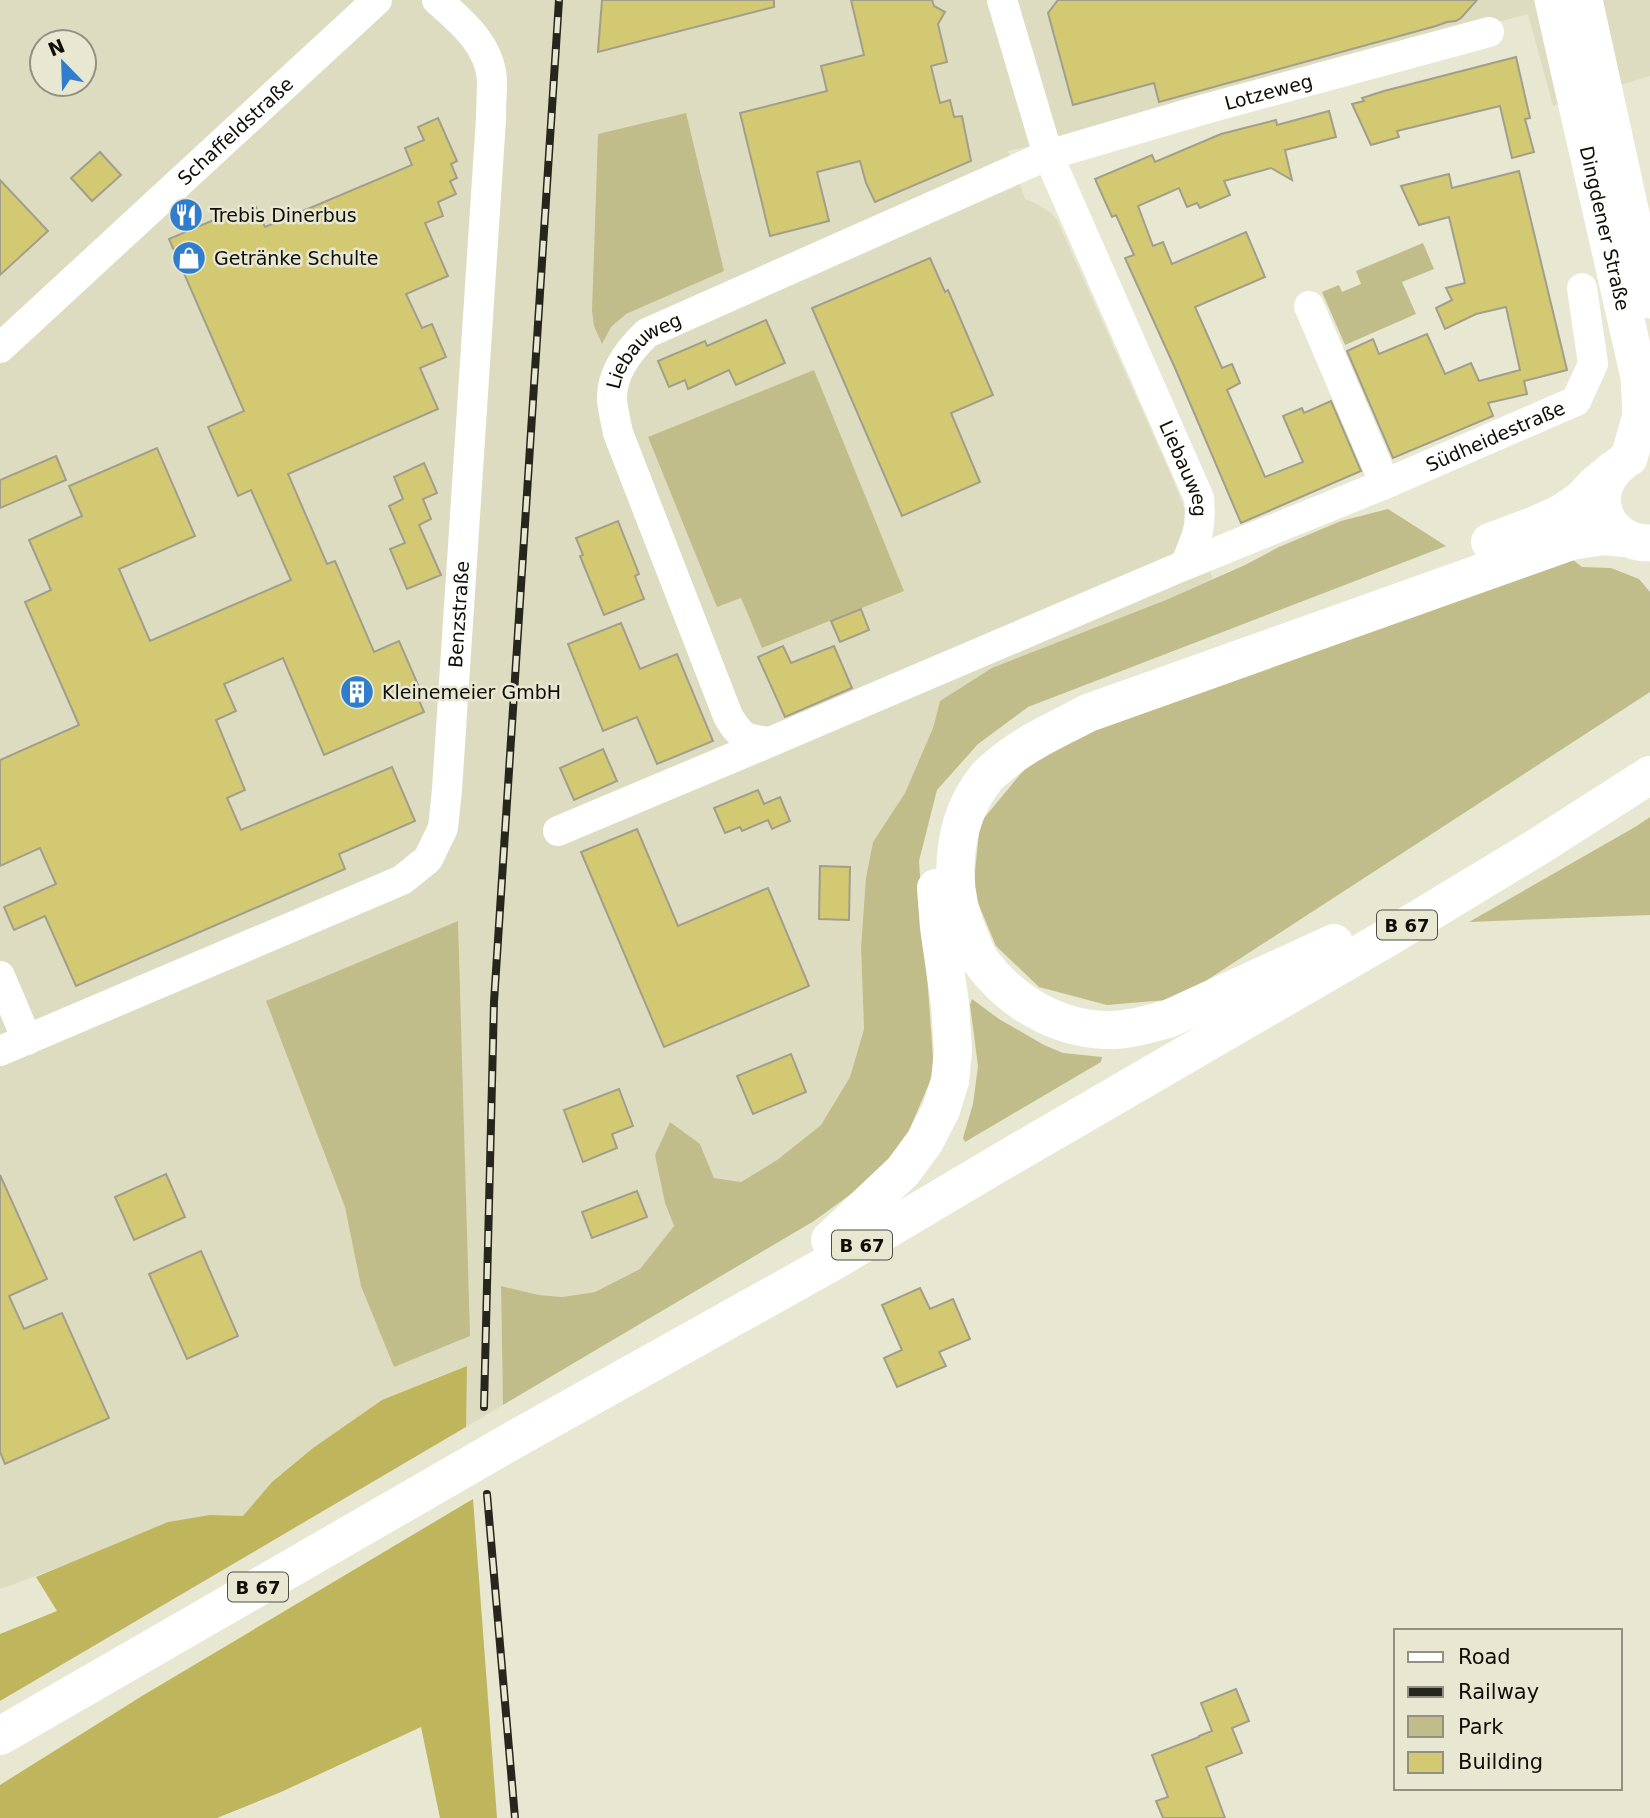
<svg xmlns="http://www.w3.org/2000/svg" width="1650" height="1818" font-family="'DejaVu Sans',sans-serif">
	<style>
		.built { fill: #dedcc0; fill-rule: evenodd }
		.green { fill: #c1bd8a }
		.forest { fill: #beb55d }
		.building { fill: #d2c972; stroke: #a19f8b; stroke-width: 2 }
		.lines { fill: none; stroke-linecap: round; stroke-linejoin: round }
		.minor { stroke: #fff; stroke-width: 30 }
		.major { stroke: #fff; stroke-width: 37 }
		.highway { stroke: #fff; stroke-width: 38 }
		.rail-casing { stroke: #27261d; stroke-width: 8 }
		.rail { stroke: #e8e7d2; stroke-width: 5; stroke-dasharray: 16; stroke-linecap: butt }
		.labels { text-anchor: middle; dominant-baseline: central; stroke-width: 5; stroke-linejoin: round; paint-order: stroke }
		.shield { fill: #e8e7d2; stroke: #504f44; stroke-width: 2 }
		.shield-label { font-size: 18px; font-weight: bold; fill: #0f0e07 }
		.street-label { font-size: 19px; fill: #0f0e07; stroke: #e8e7d2 }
		.poi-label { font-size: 19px; fill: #0f0e07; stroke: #e8e7d2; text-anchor: start }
	</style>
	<rect width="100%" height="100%" fill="#e8e7d2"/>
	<path class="built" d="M 0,0 L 1650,0 L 1650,76 L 1553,106 L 1528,14 L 1094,131 L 1008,151 L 1025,199 L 1035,203 L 1050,212 L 1057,220 L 1171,475 L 1213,579 L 940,701 L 933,728 L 905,793 L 873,842 L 861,948 L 864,1029 L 850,1077 L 821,1125 L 777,1160 L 741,1182 L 714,1178 L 700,1144 L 665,1203 L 674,1226 L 640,1269 L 595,1292 L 562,1297 L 539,1295 L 501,1287 L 503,1405 L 466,1427 L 466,1366 L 382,1400 L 313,1448 L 272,1482 L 243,1516 L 210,1515 L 168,1522 L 97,1553 L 1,1589 L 0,1588 ZM 42,42 L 84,42 L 84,84 L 42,84 Z"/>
	<g class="green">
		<path d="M 686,113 L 724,271 L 626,314 L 611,327 L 602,344 L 594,326 L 592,311 L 598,134 Z"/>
		<path d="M 1423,243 L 1434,269 L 1402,282 L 1416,314 L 1345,345 L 1322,292 L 1339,285 L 1342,292 L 1361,284 L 1356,271 Z"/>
		<path d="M 814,370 L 904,591 L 762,648 L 741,598 L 717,607 L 648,437 Z"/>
		<path d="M 1388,509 L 1446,546 L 1028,707 L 978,744 L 937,790 L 919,861 L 934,1072 L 896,1161 L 814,1221 L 503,1405 L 501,1286 L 539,1295 L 562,1297 L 595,1292 L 640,1269 L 674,1226 L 665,1203 L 655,1155 L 670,1122 L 700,1144 L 714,1178 L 741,1182 L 777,1160 L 821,1125 L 850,1077 L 864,1029 L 861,948 L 866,878 L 873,842 L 905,793 L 933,728 L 940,701 L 992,668 L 1166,600 L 1245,565 L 1279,547 L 1341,521 Z"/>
		<path d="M 1563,552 L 1582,567 L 1611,568 L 1639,579 L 1650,592 L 1650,692 L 1178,999 L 1107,1005 L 1039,987 L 996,946 L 973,891 L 980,823 L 1028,765 L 1116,715 Z"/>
		<path d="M 1650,817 L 1650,915 L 1469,922 L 1635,827 Z"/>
		<path d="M 458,921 L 470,1336 L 394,1367 L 361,1286 L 345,1207 L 266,1001 Z"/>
		<path d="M 972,999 L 999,1019 L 1044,1045 L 1063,1053 L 1102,1057 L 1101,1062 L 965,1142 L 963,1138 L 973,1104 L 978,1066 L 970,1005 Z"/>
	</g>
	<g class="forest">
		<path d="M 467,1366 L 466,1427 L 0,1701 L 0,1634 L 57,1611 L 36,1577 L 168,1522 L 210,1515 L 243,1516 L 272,1482 L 313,1448 L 382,1400 Z"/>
		<path d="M 473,1499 L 497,1818 L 440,1818 L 421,1727 L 281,1792 L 217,1818 L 0,1818 L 0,1785 L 142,1696 Z"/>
	</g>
	<g class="building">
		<path d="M 602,0 L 774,0 L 774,7 L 598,52 Z"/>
		<path d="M 851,0 L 932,0 L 934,6 L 945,12 L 938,24 L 947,62 L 931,66 L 940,103 L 950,100 L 954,117 L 962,116 L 971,161 L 875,202 L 866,183 L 860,161 L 817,172 L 829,221 L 770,236 L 740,113 L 827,91 L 821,66 L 864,55 Z"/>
		<path d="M 1058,0 L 1477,0 L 1461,18 L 1456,21 L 1447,22 L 1436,26 L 1159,102 L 1154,83 L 1073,105 L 1048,13 Z"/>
		<path d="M 1516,57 L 1530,118 L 1525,119 L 1534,152 L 1512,158 L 1500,106 L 1397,131 L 1399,137 L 1371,145 L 1352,104 L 1364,101 L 1362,98 L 1384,91 Z"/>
		<path d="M 1329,111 L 1336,137 L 1285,150 L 1292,180 L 1271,168 L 1224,181 L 1230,195 L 1200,208 L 1197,203 L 1187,207 L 1179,188 L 1138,206 L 1153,246 L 1163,242 L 1172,264 L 1246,232 L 1265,277 L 1195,307 L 1222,368 L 1232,364 L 1240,383 L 1227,390 L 1265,477 L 1303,462 L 1283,416 L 1302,408 L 1304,413 L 1331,401 L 1361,471 L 1241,523 L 1175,368 L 1125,258 L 1134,255 L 1116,215 L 1112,217 L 1095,179 L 1152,155 L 1155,162 L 1221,134 L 1276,120 L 1277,125 Z"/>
		<path d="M 438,118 L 457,161 L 451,164 L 457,178 L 450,181 L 456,194 L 438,202 L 443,216 L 425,223 L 448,276 L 406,294 L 422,328 L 432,324 L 446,357 L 420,368 L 438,409 L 288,474 L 327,564 L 335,561 L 374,652 L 399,641 L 419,687 L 415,691 L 424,712 L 324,755 L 283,658 L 224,684 L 236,711 L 216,720 L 245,790 L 227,798 L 241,830 L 392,767 L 415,821 L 339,854 L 345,869 L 76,986 L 45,916 L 14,930 L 4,907 L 56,884 L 40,848 L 0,866 L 0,760 L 79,725 L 25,602 L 51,590 L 29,540 L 82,516 L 69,486 L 157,448 L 195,536 L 119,569 L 150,641 L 291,580 L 251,490 L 238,496 L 208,427 L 244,411 L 169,239 L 237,210 L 240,215 L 256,207 L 265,227 L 412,165 L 405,148 L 424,140 L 418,127 Z"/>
		<path d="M 100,152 L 121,175 L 92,201 L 71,178 Z"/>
		<path d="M 1519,171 L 1567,370 L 1524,381 L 1527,394 L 1488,403 L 1493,416 L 1393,458 L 1347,351 L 1373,339 L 1379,354 L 1427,334 L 1445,374 L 1471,363 L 1479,381 L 1520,370 L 1506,307 L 1476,314 L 1445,329 L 1436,308 L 1452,300 L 1446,288 L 1465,283 L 1449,217 L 1419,225 L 1401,186 L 1449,174 L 1452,188 Z"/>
		<path d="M 0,180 L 48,231 L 0,275 Z"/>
		<path d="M 930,258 L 945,292 L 948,290 L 993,395 L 951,413 L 980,482 L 902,516 L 812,308 Z"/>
		<path d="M 766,320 L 785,363 L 736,385 L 729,370 L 688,389 L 685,380 L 669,387 L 658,361 L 705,341 L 707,346 Z"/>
		<path d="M 56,456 L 66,480 L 0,508 L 0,480 Z"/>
		<path d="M 424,463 L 437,493 L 423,499 L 431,519 L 419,525 L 441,575 L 407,589 L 390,549 L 405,543 L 389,506 L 403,499 L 394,477 Z"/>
		<path d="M 618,521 L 639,574 L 635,576 L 644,599 L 604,615 L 580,556 L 583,555 L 576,538 Z"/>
		<path d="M 861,609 L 869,630 L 840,642 L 831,621 Z"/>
		<path d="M 621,623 L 640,669 L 677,654 L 713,741 L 657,764 L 637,717 L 603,731 L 568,644 Z"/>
		<path d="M 783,646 L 791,663 L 834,646 L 852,688 L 785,717 L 758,657 Z"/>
		<path d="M 603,749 L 617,781 L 574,800 L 560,768 Z"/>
		<path d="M 758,790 L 764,804 L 780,797 L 790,821 L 772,829 L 768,820 L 742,831 L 740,827 L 725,833 L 714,808 Z"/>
		<path d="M 637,829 L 678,926 L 768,888 L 809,986 L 664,1047 L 581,852 Z"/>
		<path d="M 820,866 L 850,867 L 849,920 L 819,919 Z"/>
		<path d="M 791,1054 L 806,1092 L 753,1114 L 737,1076 Z"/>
		<path d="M 619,1089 L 633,1126 L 612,1134 L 617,1148 L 583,1162 L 564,1110 Z"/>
		<path d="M 166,1174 L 185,1217 L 134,1240 L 115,1197 Z"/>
		<path d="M 0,1175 L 47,1279 L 9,1296 L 24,1329 L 62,1313 L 109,1418 L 5,1464 L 0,1452 Z"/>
		<path d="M 637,1191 L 647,1217 L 592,1238 L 582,1212 Z"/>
		<path d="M 201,1251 L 238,1336 L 187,1359 L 149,1274 Z"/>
		<path d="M 920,1288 L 930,1309 L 953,1299 L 970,1339 L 939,1352 L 946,1366 L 897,1387 L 884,1358 L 902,1350 L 882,1305 Z"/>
		<path d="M 1236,1689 L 1249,1721 L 1232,1728 L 1242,1753 L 1206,1767 L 1225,1818 L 1163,1818 L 1156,1801 L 1168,1797 L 1152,1755 L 1199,1737 L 1199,1736 L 1212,1731 L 1201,1703 Z"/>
	</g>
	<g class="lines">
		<g class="minor">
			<path id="s1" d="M 1002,0 L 1048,155 L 1199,498 C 1202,528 1197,537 1185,565 L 770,742 C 745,739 741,738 728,716 L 618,433 C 616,422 613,411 612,400 C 611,373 628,351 647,333 L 1048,155 L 1205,109 L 1489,32"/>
			<path d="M 1309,306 L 1385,484"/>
			<path id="s2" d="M 0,348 L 377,0"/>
			<path id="s3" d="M 1185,565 L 1385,484 L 1576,401 L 1593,364 L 1582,288"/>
			<path d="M 558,831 L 770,742"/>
			<path d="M 0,976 L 27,1040"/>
			<path id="s4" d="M 0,1051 L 402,880 L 428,859 L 443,828 L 447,790 L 491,119 C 491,106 492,93 492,80 C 490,45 461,21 437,0"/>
		</g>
		<g class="major">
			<path id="s5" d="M 1553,0 L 1639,377 L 1641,415 L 1629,458"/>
			<path d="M 1584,0 L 1650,300"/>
			<path d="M 1623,462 C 1585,490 1603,543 1650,543"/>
		</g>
		<g class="highway">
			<path d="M 1490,542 L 1533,526 L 1562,513 L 1581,500 L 1595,485 L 1613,470"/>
			<path d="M 1334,943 L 1168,1019 C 1148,1024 1126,1031 1105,1030 C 1056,1028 1012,1002 983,964 C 977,957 974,948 971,940 C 947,889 950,824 985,779 C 989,773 996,769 1001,764 C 1027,742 1058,729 1088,713 L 1571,541 L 1603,536 L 1624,538"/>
			<path d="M 830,1240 L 903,1171 L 925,1141 L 941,1110 L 950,1081 L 953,1051 L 950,1004 L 939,927 L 936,888"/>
			<path d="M 0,1736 L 517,1438 L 834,1261 L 1006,1159 L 1392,935 L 1539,846 L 1650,775"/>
		</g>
		<g class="rail-casing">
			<g id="rail">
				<path d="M 484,1407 L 494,1002 L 559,0"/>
				<path d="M 487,1494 L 515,1818"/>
			</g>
		</g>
		<use href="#rail" class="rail"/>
	</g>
	<defs>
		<g id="restaurant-disc" transform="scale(1.75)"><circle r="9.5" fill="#2f7dcc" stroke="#e8e7d2"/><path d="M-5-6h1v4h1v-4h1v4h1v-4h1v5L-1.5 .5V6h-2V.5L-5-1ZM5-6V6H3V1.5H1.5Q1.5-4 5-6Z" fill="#fff"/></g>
		<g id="shop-disc" transform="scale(1.75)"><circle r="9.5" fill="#2f7dcc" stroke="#e8e7d2"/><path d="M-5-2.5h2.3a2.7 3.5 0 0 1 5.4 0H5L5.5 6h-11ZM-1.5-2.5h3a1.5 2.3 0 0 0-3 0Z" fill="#fff"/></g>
		<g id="building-disc" transform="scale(1.75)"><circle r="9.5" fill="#2f7dcc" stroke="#e8e7d2"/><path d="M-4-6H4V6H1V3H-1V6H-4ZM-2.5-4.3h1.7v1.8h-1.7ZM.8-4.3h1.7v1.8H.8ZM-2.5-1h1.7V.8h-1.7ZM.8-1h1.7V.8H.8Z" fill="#fff"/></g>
	</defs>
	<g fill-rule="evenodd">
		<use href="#restaurant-disc" x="186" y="215"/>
		<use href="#shop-disc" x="189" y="258"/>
		<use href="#building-disc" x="357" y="692"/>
	</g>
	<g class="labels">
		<g class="shield">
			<rect x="1377" y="910.5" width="60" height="29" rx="5"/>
			<rect x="832" y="1230.5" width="60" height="29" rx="5"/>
			<rect x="228" y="1572.5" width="60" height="29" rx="5"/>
		</g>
		<g class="shield-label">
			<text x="1407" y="925">B 67</text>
			<text x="862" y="1245">B 67</text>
			<text x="258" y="1587">B 67</text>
		</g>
		<g class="street-label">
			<text stroke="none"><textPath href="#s1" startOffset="2193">Lotzeweg</textPath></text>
			<text stroke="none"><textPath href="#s2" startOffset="320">Schaffeldstraße</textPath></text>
			<text stroke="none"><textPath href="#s5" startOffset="234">Dingdener Straße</textPath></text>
			<text stroke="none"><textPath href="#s1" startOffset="1510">Liebauweg</textPath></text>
			<text stroke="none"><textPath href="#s3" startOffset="336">Südheidestraße</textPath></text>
			<text stroke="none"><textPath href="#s1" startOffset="504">Liebauweg</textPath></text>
			<text stroke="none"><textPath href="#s4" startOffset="719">Benzstraße</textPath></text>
		</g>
		<g class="poi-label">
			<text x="210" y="215">Trebis Dinerbus</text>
			<text x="214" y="258">Getränke Schulte</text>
			<text x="382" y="692">Kleinemeier GmbH</text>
		</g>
	</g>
	<rect x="1394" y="1629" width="228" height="161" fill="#e8e7d2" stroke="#919081" stroke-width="2"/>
	<rect x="1408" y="1652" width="35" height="10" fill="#ffffff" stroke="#919081" stroke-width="2"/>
	<text x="1458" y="1664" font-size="21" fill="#0f0e07">Road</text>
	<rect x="1408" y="1687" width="35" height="10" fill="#27261d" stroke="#919081" stroke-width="2"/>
	<text x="1458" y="1699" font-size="21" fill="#0f0e07">Railway</text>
	<rect x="1408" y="1716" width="35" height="21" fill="#c1bd8a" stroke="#919081" stroke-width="2"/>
	<text x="1458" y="1734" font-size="21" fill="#0f0e07">Park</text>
	<rect x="1408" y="1752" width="35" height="21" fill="#d2c972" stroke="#919081" stroke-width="2"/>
	<text x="1458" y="1769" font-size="21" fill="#0f0e07">Building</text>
	<g transform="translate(63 63) rotate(337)"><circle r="33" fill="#e8e7d2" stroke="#919081" stroke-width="2"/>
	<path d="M0-5L12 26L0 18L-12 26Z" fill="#2f7dcc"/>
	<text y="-10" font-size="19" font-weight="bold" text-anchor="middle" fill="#0f0e07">N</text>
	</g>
</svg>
